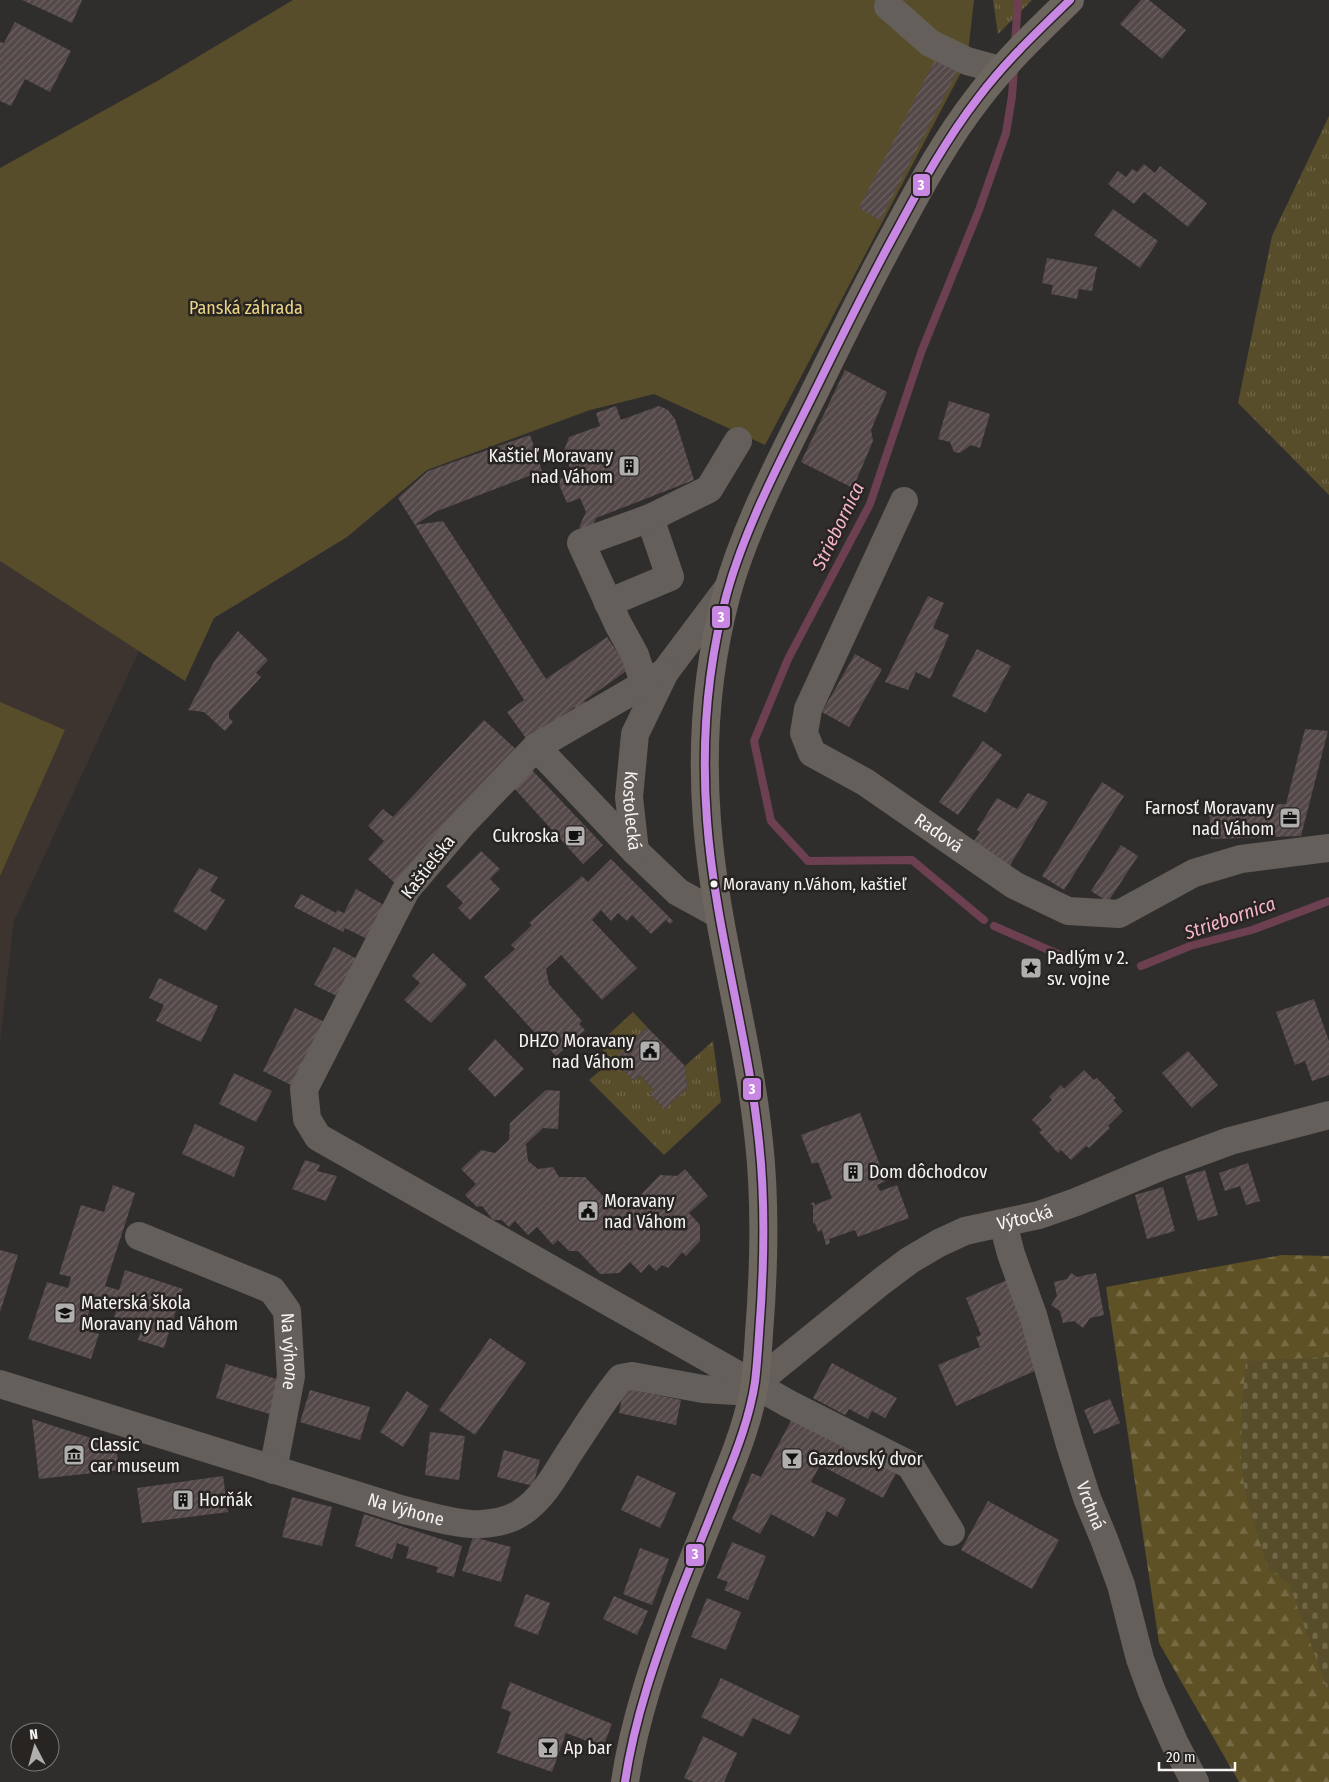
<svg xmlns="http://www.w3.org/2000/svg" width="1329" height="1782" font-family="'Fira Sans Condensed',sans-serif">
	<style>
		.built { fill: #3d3430 }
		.grass { fill: url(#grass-tufts) }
		.forest { fill: url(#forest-firs) }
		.cemetery { fill: url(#cemetery-stones) }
		.park { fill: #584d2a }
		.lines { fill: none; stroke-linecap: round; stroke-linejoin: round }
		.stream { stroke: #6d4051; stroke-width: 8 }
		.building { fill: url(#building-hatch) }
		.minor { stroke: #645f5a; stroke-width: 28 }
		.major { stroke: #6d665f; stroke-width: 28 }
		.bus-1-casing { stroke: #272422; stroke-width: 11 }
		.bus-1 { stroke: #c787e3; stroke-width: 8 }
		.bus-dot { fill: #f6f4f2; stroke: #272422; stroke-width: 2 }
		.labels { text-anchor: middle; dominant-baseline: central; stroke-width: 5; stroke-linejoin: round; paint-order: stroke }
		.bus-label { font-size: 17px; fill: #f6f4f2; stroke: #272422; text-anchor: start }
		.park-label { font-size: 18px; fill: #ecd587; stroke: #272422 }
		.poi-label { font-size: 18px; fill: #f6f4f2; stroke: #272422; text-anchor: start }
		.street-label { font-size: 18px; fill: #f6f4f2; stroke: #272422 }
		.water-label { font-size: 19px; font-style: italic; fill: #f7b6cc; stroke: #272422 }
		.line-badge { stroke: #272422; stroke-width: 2 }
		.badge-label { font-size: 14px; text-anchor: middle; font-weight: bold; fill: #fff }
	</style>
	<defs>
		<pattern id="grass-tufts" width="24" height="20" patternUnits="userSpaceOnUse" patternTransform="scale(1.25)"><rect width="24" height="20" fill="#584d2a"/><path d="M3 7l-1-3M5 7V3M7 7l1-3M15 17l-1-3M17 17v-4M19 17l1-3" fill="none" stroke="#716749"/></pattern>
		<pattern id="forest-firs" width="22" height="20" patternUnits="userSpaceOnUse" patternTransform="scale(1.25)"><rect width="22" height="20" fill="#5e5125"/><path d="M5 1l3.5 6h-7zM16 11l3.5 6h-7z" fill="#766b45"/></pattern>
		<pattern id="cemetery-stones" width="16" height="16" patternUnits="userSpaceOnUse" patternTransform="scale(1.25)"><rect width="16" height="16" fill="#584d2a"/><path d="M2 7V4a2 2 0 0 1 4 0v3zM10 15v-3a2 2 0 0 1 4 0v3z" fill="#716749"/></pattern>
		<pattern id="building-hatch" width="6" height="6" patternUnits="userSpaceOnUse" patternTransform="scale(1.25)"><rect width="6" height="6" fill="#544848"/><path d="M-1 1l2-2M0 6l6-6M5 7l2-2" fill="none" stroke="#6d6363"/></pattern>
	</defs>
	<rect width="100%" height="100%" fill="#302e2d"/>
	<path class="built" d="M 0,561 L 139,651 L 14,921 L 0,1041 Z"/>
	<g class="grass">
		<path d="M 993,0 L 1032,0 L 998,34 Z"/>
		<path d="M 1329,116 L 1329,495 L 1238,403 L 1272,236 Z"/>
		<path d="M 633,1012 L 647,1027 L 613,1060 L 634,1081 L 640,1075 L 654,1090 L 650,1094 L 665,1109 L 687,1088 L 685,1066 L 713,1041 L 721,1102 L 664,1155 L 589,1080 L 613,1060 L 597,1045 Z"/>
	</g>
	<path class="forest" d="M 1282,1255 L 1329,1256 L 1329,1782 L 1239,1782 L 1159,1643 L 1106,1287 Z"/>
	<path class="cemetery" d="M 1329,1357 L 1329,1690 L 1326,1686 L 1289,1584 L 1268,1568 L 1245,1494 L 1241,1460 L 1242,1403 L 1246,1361 Z"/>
	<g class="park">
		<path d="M 293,0 L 974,0 L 967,61 L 765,445 L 654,394 L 590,410 L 427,470 L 347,537 L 214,618 L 185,681 L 0,561 L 0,168 L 159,80 Z"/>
		<path d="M 0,702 L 65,730 L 0,876 Z"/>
	</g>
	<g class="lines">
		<g class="stream">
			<path d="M 1015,44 L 1018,0"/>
			<path d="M 984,920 L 912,860 L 808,861 L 771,821 L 754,741 L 788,659 L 870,504 L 922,350 L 979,210 L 1006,133 L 1012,96 L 1014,68"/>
			<path d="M 994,926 L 1067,958"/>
			<path d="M 1141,966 L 1190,946 L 1252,930 L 1329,901"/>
		</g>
	</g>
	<g class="building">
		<path d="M 22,0 L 82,0 L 72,23 Z"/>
		<path d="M 1141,0 L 1149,0 L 1186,30 L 1162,59 L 1120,24 Z"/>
		<path d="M 15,22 L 71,51 L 50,92 L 25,79 L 11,106 L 0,101 L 0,42 L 4,43 Z"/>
		<path d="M 939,52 L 961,65 L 880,220 L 859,208 Z"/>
		<path d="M 1144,164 L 1155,173 L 1160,166 L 1207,203 L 1188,227 L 1144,192 L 1134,204 L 1108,184 L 1118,171 L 1126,177 L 1132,169 L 1137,172 Z"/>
		<path d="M 1113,209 L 1158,241 L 1140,268 L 1094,235 Z"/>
		<path d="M 1047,258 L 1097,267 L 1092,291 L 1079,289 L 1077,299 L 1051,294 L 1053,285 L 1042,283 Z"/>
		<path d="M 845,370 L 887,392 L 871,430 L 873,441 L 853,488 L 801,462 Z"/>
		<path d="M 949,401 L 990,414 L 980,448 L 971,445 L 960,453 L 954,452 L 950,442 L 938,439 Z"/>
		<path d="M 616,406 L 621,420 L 659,406 L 668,410 L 675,419 L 694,480 L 596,518 L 590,532 L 579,527 L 586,512 L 580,498 L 567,503 L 557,480 L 572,474 L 564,451 L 569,437 L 600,426 L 596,413 Z"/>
		<path d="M 530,435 L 542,471 L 435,512 L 415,525 L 443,521 L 546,679 L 607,637 L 629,669 L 584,701 L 587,705 L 578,711 L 575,707 L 528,741 L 507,712 L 524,700 L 415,525 L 398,498 L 428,471 Z"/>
		<path d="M 928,596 L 944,603 L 933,628 L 949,635 L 930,679 L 916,672 L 908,690 L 885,682 Z"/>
		<path d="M 238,631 L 268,660 L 256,673 L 261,677 L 229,712 L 229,718 L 233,722 L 225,731 L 204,712 L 188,710 L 215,660 Z"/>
		<path d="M 977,649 L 1011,666 L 986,713 L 952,696 Z"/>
		<path d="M 855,654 L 882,669 L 849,727 L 822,712 Z"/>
		<path d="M 484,720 L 519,752 L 397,885 L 368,859 L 384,841 L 368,826 L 383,809 L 393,817 Z"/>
		<path d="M 1305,729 L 1328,731 L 1301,836 L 1211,839 L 1209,806 L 1286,804 Z"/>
		<path d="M 983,741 L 1002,755 L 958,815 L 939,802 Z"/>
		<path d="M 532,770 L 603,845 L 583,864 L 513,787 Z"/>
		<path d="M 1102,782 L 1124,796 L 1064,890 L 1042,876 Z"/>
		<path d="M 1028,793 L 1048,802 L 1009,867 L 972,844 L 980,832 L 977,830 L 997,798 L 1017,809 Z"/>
		<path d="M 1121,845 L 1138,856 L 1108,902 L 1091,891 Z"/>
		<path d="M 481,851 L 500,869 L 490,879 L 500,889 L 470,920 L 458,908 L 463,903 L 446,886 Z"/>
		<path d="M 611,859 L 673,921 L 670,924 L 666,920 L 651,934 L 632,915 L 627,921 L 618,913 L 611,921 L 601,910 L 592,920 L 637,968 L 602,1000 L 561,955 L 546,969 L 549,984 L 582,1021 L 579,1024 L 585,1030 L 556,1056 L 484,977 L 515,949 L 511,945 L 532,925 L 529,923 L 582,876 L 588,882 Z"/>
		<path d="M 199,868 L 218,877 L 210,891 L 225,900 L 206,931 L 173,911 Z"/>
		<path d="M 356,889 L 389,908 L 369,940 L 345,928 L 343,932 L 294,907 L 301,894 L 336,913 L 337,910 L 344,913 Z"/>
		<path d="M 334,947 L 361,961 L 341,998 L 314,985 Z"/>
		<path d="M 433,953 L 467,985 L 431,1023 L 404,1000 L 420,983 L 412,976 Z"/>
		<path d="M 159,978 L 218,1006 L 201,1042 L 156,1021 L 164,1005 L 149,998 Z"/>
		<path d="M 1314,999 L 1329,1041 L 1329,1075 L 1312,1081 L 1305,1061 L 1295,1065 L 1276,1012 Z"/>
		<path d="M 295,1008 L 327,1023 L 293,1086 L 263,1071 Z"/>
		<path d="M 647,1027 L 685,1066 L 687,1088 L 665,1109 L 650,1094 L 654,1090 L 640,1075 L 634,1081 L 613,1060 Z"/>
		<path d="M 495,1039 L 524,1069 L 495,1097 L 468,1069 Z"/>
		<path d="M 1188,1051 L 1218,1085 L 1192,1108 L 1162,1073 Z"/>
		<path d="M 1084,1070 L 1094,1080 L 1097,1078 L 1116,1098 L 1113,1100 L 1123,1111 L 1108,1126 L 1110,1128 L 1089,1148 L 1086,1146 L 1071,1160 L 1061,1150 L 1058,1153 L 1039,1132 L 1042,1130 L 1032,1120 L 1052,1100 L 1049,1097 L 1061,1085 L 1064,1089 Z"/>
		<path d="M 234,1073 L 272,1091 L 256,1122 L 219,1104 Z"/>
		<path d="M 546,1090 L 560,1091 L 558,1129 L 543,1128 L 526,1144 L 528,1161 L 538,1169 L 553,1167 L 559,1177 L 585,1177 L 608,1201 L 612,1197 L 626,1210 L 660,1175 L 677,1176 L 685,1169 L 708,1196 L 689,1213 L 700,1225 L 700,1241 L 686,1256 L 682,1252 L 668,1268 L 662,1265 L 656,1271 L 649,1264 L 641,1273 L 630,1262 L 619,1273 L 600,1274 L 578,1251 L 569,1251 L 558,1240 L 553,1245 L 537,1227 L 528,1235 L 515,1221 L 509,1227 L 502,1220 L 493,1220 L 482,1206 L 477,1207 L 465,1195 L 476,1184 L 461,1169 L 481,1150 L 495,1153 L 509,1140 L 510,1123 Z"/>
		<path d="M 860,1113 L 886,1181 L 877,1185 L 880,1191 L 897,1185 L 909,1218 L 858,1237 L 855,1230 L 829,1239 L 830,1243 L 826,1245 L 822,1230 L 818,1232 L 815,1223 L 813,1224 L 813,1205 L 810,1204 L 814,1202 L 815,1205 L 832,1198 L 818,1162 L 812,1164 L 801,1135 Z"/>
		<path d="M 195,1124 L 245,1147 L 234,1177 L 182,1154 Z"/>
		<path d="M 305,1160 L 320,1165 L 317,1171 L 337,1176 L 326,1201 L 292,1189 Z"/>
		<path d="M 1248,1163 L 1260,1201 L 1246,1205 L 1240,1186 L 1225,1191 L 1219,1173 Z"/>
		<path d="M 1205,1170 L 1218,1215 L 1198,1221 L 1185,1176 Z"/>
		<path d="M 113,1185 L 135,1193 L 105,1286 L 119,1290 L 125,1270 L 183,1289 L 164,1348 L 138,1340 L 142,1326 L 114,1317 L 116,1311 L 92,1303 L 83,1329 L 99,1334 L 91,1359 L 28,1339 L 47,1282 L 68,1288 L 71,1277 L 59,1274 L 81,1205 L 104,1212 Z"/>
		<path d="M 1163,1187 L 1175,1231 L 1147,1239 L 1135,1195 Z"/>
		<path d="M 0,1250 L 18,1255 L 0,1312 Z"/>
		<path d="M 1071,1273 L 1077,1277 L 1096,1273 L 1104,1315 L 1090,1318 L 1083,1328 L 1074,1321 L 1063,1323 L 1060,1311 L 1051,1305 L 1057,1296 L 1054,1282 L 1067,1279 Z"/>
		<path d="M 1007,1280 L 1041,1368 L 956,1406 L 938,1365 L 980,1347 L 976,1337 L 981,1335 L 966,1298 Z"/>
		<path d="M 490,1338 L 526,1363 L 475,1435 L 439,1410 Z"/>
		<path d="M 832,1363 L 897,1398 L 885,1418 L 872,1411 L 868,1419 L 849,1409 L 845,1415 L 813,1398 Z"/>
		<path d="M 226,1364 L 283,1381 L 273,1415 L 216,1398 Z"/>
		<path d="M 624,1388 L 681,1400 L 676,1425 L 619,1413 Z"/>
		<path d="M 310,1390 L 370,1407 L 360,1440 L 300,1422 Z"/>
		<path d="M 407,1391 L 429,1406 L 403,1447 L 380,1432 Z"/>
		<path d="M 1110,1399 L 1120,1423 L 1094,1434 L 1084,1410 Z"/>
		<path d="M 793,1417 L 897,1471 L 883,1498 L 820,1465 L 811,1482 L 846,1499 L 837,1517 L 827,1511 L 814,1537 L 771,1514 L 760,1534 L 732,1519 L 752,1473 L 761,1477 Z"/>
		<path d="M 32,1419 L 116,1446 L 119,1470 L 39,1479 Z"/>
		<path d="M 430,1432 L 465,1436 L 459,1480 L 425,1475 Z"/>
		<path d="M 504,1450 L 540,1460 L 533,1486 L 497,1477 Z"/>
		<path d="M 637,1475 L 676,1493 L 660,1528 L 621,1510 Z"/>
		<path d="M 223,1476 L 228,1512 L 142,1523 L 137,1488 Z"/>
		<path d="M 292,1497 L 332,1507 L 322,1546 L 282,1537 Z"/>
		<path d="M 988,1501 L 1059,1540 L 1032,1589 L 961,1550 Z"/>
		<path d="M 364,1514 L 462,1546 L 454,1577 L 436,1572 L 438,1567 L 406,1558 L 409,1547 L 397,1543 L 392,1559 L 355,1546 Z"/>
		<path d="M 473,1537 L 511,1547 L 501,1582 L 462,1571 Z"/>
		<path d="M 732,1542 L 766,1556 L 748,1600 L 724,1590 L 728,1582 L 717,1578 Z"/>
		<path d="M 640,1548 L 669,1559 L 652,1605 L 623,1594 Z"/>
		<path d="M 526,1594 L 550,1603 L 538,1635 L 514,1626 Z"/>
		<path d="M 614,1596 L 648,1611 L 637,1635 L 603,1619 Z"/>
		<path d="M 707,1598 L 741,1612 L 726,1650 L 691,1637 Z"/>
		<path d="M 721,1678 L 800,1716 L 790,1735 L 753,1718 L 743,1737 L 701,1717 Z"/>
		<path d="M 510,1682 L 612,1724 L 603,1747 L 566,1733 L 552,1772 L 497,1753 L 511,1712 L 501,1708 Z"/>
		<path d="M 703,1736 L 737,1753 L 724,1782 L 694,1782 L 684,1778 Z"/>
	</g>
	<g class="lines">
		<g class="minor">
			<path d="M 888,6 L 930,43 L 967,61 L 1000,70"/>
			<path id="s1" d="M 904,501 L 808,709 L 804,733 L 812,753 L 865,782 L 1014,885 L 1068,911 L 1119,914 L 1194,873 L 1241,859 L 1329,848"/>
			<path d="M 728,588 L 665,672 L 536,747 L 464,822 L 406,890 L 304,1089 L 307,1119 L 318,1137 L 789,1404 L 910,1465 L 951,1532"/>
			<path d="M 608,603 L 670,577 L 650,518"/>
			<path id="s2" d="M 665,672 L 635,734 L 629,797 L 635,851 L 678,892 L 718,914"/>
			<path d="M 644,683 L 635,655 L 618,624 L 581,543 L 650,518 L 709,489 L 738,441"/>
			<path d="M 536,747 L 635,851"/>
			<path id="s3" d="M 1003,1223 L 1011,1254 L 1033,1315 L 1070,1445 L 1087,1498 L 1104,1539 L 1121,1585 L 1140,1659 L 1152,1692 L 1174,1742 L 1195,1782"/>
			<path id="s4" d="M 139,1236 L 272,1290 L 287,1311 L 291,1376 L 273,1470"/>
			<path id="s5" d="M 0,1384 L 404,1510 C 426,1515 460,1526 482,1524 C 496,1523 511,1520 522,1512 C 543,1498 556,1474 569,1453 C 586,1428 601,1402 621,1378 L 632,1376 L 703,1389 L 735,1391 L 755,1384 L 882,1281 L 910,1260 L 939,1243 L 965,1231 L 1039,1215 L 1076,1202 L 1162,1166 L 1230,1141 L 1329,1115"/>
		</g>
		<path class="major" d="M 625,1782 C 634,1720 656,1657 678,1598 C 693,1559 709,1521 724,1482 C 737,1450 750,1416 755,1382 C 757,1366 758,1350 759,1334 C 764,1270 766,1206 759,1142 C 748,1034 715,929 707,821 C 701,744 707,667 727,593 C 745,528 781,459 811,399 C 839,342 867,284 898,228 C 922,183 947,138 978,98 C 1005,62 1038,31 1070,0"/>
		<g class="bus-1-casing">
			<path id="bus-1" d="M 625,1782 C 634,1720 656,1657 678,1598 C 693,1559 709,1521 724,1482 C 737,1450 750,1416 755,1382 C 757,1366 758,1350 759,1334 C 764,1270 766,1206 759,1142 C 748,1034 715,929 707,821 C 701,744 707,667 727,593 C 745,528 781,459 811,399 C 839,342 867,284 898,228 C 922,183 947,138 978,98 C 1005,62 1038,31 1070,0"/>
		</g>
		<use href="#bus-1" class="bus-1"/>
	</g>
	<defs>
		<g id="building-square" transform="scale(1.125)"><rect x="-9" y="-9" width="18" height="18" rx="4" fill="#b1afad" stroke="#272422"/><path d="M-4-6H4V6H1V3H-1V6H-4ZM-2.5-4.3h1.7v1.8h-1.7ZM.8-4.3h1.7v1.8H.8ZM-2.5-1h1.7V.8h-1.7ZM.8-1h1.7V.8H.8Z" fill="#111"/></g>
		<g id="office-square" transform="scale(1.125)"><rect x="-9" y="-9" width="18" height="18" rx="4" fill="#b1afad" stroke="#272422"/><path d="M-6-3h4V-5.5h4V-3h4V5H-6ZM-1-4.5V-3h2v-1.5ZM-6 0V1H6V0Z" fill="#111"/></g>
		<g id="cafe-square" transform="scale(1.125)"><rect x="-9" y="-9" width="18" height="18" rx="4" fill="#b1afad" stroke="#272422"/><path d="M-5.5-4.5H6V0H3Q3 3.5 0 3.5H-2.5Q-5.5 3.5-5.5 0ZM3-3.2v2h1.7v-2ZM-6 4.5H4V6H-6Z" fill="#111"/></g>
		<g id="sight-square" transform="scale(1.125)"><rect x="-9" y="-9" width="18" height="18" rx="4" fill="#b1afad" stroke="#272422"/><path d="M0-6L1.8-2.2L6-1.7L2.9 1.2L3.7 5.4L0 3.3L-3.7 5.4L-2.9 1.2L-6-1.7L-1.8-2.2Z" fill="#111"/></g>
		<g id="civic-square" transform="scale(1.125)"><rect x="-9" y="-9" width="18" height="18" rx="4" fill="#b1afad" stroke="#272422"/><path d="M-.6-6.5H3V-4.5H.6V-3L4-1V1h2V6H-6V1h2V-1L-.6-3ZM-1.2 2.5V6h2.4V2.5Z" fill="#111"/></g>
		<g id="school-square" transform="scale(1.125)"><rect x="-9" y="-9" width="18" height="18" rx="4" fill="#b1afad" stroke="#272422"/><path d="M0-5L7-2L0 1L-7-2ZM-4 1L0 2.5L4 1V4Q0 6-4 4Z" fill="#111"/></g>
		<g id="museum-square" transform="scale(1.125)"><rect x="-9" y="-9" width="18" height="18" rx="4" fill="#b1afad" stroke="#272422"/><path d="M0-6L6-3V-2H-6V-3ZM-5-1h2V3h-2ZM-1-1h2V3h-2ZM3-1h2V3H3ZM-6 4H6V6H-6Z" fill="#111"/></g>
		<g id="bar-square" transform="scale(1.125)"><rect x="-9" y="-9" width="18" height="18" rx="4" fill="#b1afad" stroke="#272422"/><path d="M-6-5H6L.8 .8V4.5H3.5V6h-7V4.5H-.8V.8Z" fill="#111"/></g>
	</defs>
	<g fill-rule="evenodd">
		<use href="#building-square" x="629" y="466"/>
		<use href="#office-square" x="1290" y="818"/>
		<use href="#cafe-square" x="575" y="836"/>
		<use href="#sight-square" x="1031" y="968"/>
		<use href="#civic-square" x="650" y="1051"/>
		<use href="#building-square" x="853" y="1172"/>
		<use href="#civic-square" x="588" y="1211"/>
		<use href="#school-square" x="65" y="1313"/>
		<use href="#museum-square" x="74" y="1455"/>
		<use href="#bar-square" x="792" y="1459"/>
		<use href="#building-square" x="183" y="1500"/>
		<use href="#bar-square" x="548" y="1748"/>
	</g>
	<circle class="bus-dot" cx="714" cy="884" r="4.5"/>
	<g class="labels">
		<g class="bus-label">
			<text x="723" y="884">Moravany n.Váhom, kaštieľ</text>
		</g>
		<g class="park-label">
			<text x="246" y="308">Panská záhrada</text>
		</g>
		<g class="poi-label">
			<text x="613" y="456" text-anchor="end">Kaštieľ Moravany<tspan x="613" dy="21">nad Váhom</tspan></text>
			<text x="1274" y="808" text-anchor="end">Farnosť Moravany<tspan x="1274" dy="21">nad Váhom</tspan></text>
			<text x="559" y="836" text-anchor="end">Cukroska</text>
			<text x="1047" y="958">Padlým v 2.<tspan x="1047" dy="21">sv. vojne</tspan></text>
			<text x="634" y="1041" text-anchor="end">DHZO Moravany<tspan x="634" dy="21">nad Váhom</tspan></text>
			<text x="869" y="1172">Dom dôchodcov</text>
			<text x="604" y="1201">Moravany<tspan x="604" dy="21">nad Váhom</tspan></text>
			<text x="81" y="1303">Materská škola<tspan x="81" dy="21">Moravany nad Váhom</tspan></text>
			<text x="90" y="1445">Classic<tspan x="90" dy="21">car museum</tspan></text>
			<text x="808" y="1459">Gazdovský dvor</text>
			<text x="199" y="1500">Horňák</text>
			<text x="564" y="1748">Ap bar</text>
		</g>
		<g class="street-label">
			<text stroke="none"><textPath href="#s2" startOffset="146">Kostolecká</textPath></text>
			<text stroke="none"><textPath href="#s1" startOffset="425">Radová</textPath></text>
			<text transform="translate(428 867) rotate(-52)">Kaštieľska</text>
			<text stroke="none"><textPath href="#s5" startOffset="1171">Výtocká</textPath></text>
			<text stroke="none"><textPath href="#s4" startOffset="210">Na výhone</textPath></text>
			<text stroke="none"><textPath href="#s3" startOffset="296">Vrchná</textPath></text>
			<text stroke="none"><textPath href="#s5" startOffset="425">Na Výhone</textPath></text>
		</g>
		<g class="water-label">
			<text transform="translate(838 526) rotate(-64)">Striebornica</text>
			<text transform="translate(1230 918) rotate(-19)">Striebornica</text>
		</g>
	</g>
	<g class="line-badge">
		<rect x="912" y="173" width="19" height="24" rx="5" fill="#c787e3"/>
		<rect x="711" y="605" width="20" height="24" rx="5" fill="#c787e3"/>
		<rect x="742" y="1077" width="20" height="24" rx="5" fill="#c787e3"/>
		<rect x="685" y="1543" width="20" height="24" rx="5" fill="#c787e3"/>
	</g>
	<g class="badge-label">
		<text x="921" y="190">3</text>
		<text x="721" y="622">3</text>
		<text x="752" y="1094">3</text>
		<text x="695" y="1559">3</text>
	</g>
	<g transform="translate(35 1747) rotate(354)"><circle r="24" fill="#272422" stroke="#7a7775"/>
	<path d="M0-4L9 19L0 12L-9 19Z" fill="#b1afad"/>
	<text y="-8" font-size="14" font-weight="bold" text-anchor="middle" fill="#f6f4f2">N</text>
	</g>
	<path d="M1159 1762v8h76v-8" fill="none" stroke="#f6f4f2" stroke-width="2.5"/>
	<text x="1166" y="1762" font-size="15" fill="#f6f4f2" stroke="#272422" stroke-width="4" paint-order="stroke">20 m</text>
</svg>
